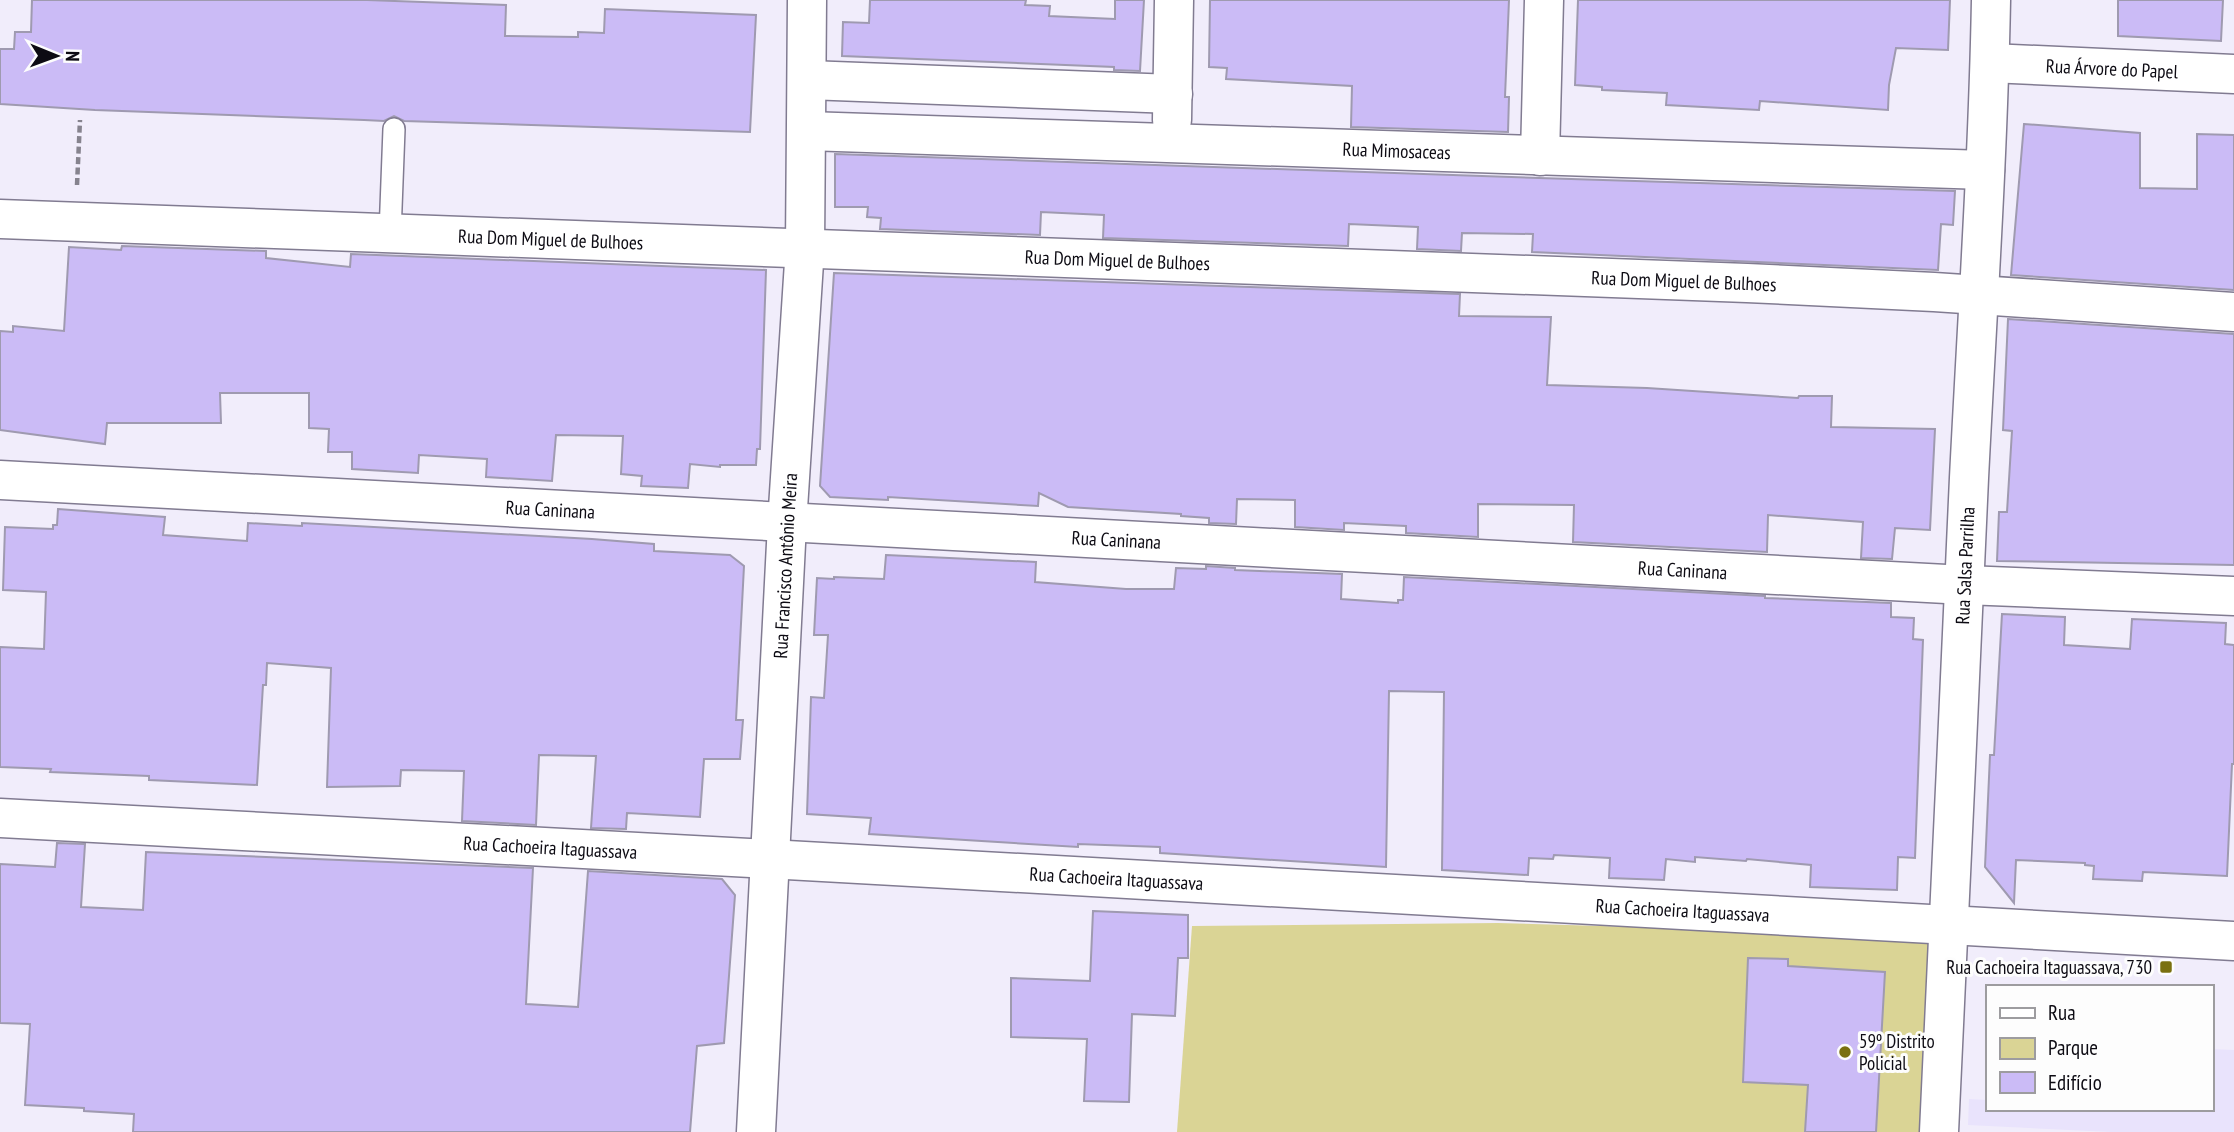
<svg xmlns="http://www.w3.org/2000/svg" width="2234" height="1132" font-family="'PT Sans Narrow',sans-serif">
	<style>
		.built { fill: #e9e3fc }
		.green { fill: #dad495 }
		.building { fill: #cbbbf6; stroke: #9f9ab0; stroke-width: 2 }
		.lines { fill: none; stroke-linecap: round; stroke-linejoin: round }
		.lane-casing { stroke: #817b91; stroke-width: 24 }
		.street-casing { stroke: #817b91; stroke-width: 41 }
		.path { stroke: #86838e; stroke-width: 4.5; stroke-dasharray: 7 3.5; stroke-linecap: butt }
		.lane { stroke: #fff; stroke-width: 21 }
		.street { stroke: #fff; stroke-width: 38 }
		.poi-dot { fill: #7a7010; stroke: #fdfdfd; stroke-width: 2.5 }
		.labels { text-anchor: middle; dominant-baseline: central; stroke-width: 6; stroke-linejoin: round; paint-order: stroke }
		.street-label { font-size: 19px; fill: #0d0b13; stroke: #fdfdfd }
		.poi-label { font-size: 19px; fill: #0d0b13; stroke: #fdfdfd; text-anchor: end }
	</style>
	<rect width="100%" height="100%" fill="#f1edfb"/>
	<path class="built" d="M 2211,1049 L 2234,1050 L 2234,1132 L 2111,1132 L 1968,1125 L 1969,1099 L 1987,1100 L 1987,1109 L 2211,1109 Z"/>
	<path class="green" d="M 1498,923 L 1939,936 L 1926,1132 L 1177,1132 L 1192,926 Z"/>
	<g class="building">
		<path d="M 32,0 L 367,0 L 506,5 L 505,36 L 578,37 L 578,32 L 604,33 L 605,9 L 756,15 L 750,132 L 404,121 L 394,116 L 384,121 L 364,120 L 95,110 L 0,104 L 0,49 L 14,49 L 15,32 L 31,32 Z"/>
		<path d="M 870,0 L 1026,0 L 1025,5 L 1050,6 L 1049,16 L 1115,19 L 1115,0 L 1144,0 L 1140,71 L 1114,70 L 1114,67 L 842,56 L 843,22 L 869,23 Z"/>
		<path d="M 1210,0 L 1509,0 L 1505,97 L 1509,97 L 1508,132 L 1351,127 L 1352,86 L 1226,79 L 1227,68 L 1209,67 Z"/>
		<path d="M 1578,0 L 1950,0 L 1948,50 L 1896,48 L 1889,85 L 1888,110 L 1760,101 L 1759,110 L 1666,105 L 1667,93 L 1602,90 L 1602,87 L 1575,85 Z"/>
		<path d="M 2118,0 L 2223,0 L 2221,41 L 2118,36 Z"/>
		<path d="M 2024,124 L 2140,133 L 2140,188 L 2197,189 L 2197,134 L 2234,135 L 2234,290 L 2011,275 Z"/>
		<path d="M 835,154 L 1539,178 L 1955,191 L 1953,225 L 1941,224 L 1938,270 L 1532,252 L 1533,234 L 1462,233 L 1461,251 L 1417,249 L 1418,227 L 1349,224 L 1348,246 L 1103,238 L 1104,215 L 1041,212 L 1040,235 L 880,229 L 881,218 L 867,217 L 868,207 L 835,207 Z"/>
		<path d="M 122,246 L 266,251 L 266,258 L 350,267 L 351,254 L 766,270 L 760,449 L 757,449 L 756,465 L 720,465 L 720,467 L 690,464 L 688,488 L 641,486 L 642,476 L 621,474 L 623,436 L 556,435 L 552,481 L 486,477 L 487,459 L 419,455 L 418,473 L 352,469 L 352,452 L 328,452 L 329,429 L 309,428 L 309,393 L 220,393 L 221,423 L 107,423 L 105,444 L 0,430 L 0,331 L 13,332 L 13,326 L 64,331 L 69,247 L 121,250 Z"/>
		<path d="M 834,273 L 1460,294 L 1459,316 L 1551,317 L 1547,385 L 1647,388 L 1798,398 L 1799,396 L 1832,396 L 1831,427 L 1935,429 L 1930,530 L 1895,528 L 1892,559 L 1861,558 L 1863,522 L 1768,515 L 1767,552 L 1573,542 L 1574,505 L 1478,504 L 1478,537 L 1406,533 L 1406,526 L 1344,523 L 1344,530 L 1295,527 L 1295,500 L 1237,499 L 1236,524 L 1209,523 L 1209,518 L 1181,516 L 1181,514 L 1068,507 L 1039,493 L 1038,506 L 888,497 L 888,500 L 830,497 L 820,486 Z"/>
		<path d="M 2008,319 L 2234,334 L 2234,565 L 1997,561 L 1999,512 L 2007,512 L 2012,431 L 2003,430 Z"/>
		<path d="M 58,509 L 165,517 L 163,535 L 247,541 L 248,523 L 302,526 L 302,523 L 592,539 L 654,544 L 654,551 L 730,555 L 744,566 L 736,720 L 743,720 L 740,759 L 704,759 L 700,817 L 627,813 L 626,829 L 591,828 L 596,756 L 539,755 L 536,825 L 462,821 L 464,771 L 401,770 L 400,786 L 327,787 L 331,668 L 267,663 L 266,685 L 263,685 L 257,785 L 149,780 L 149,776 L 50,772 L 51,769 L 0,767 L 0,647 L 44,649 L 46,592 L 3,590 L 5,527 L 53,529 L 53,525 L 57,525 Z"/>
		<path d="M 886,555 L 1036,562 L 1035,582 L 1126,589 L 1174,589 L 1176,568 L 1206,569 L 1206,566 L 1235,568 L 1235,570 L 1342,574 L 1341,599 L 1398,603 L 1398,600 L 1403,600 L 1404,577 L 1765,596 L 1765,598 L 1891,603 L 1891,617 L 1914,618 L 1913,639 L 1923,640 L 1915,858 L 1898,857 L 1897,890 L 1810,887 L 1811,865 L 1747,859 L 1746,861 L 1695,857 L 1695,862 L 1666,859 L 1664,880 L 1609,878 L 1610,858 L 1554,855 L 1553,859 L 1529,858 L 1528,875 L 1442,870 L 1444,692 L 1389,691 L 1386,867 L 1160,853 L 1160,847 L 1078,844 L 1078,847 L 869,834 L 871,818 L 807,814 L 811,697 L 824,698 L 828,635 L 814,635 L 817,578 L 834,579 L 834,577 L 884,579 Z"/>
		<path d="M 2002,614 L 2065,617 L 2064,645 L 2130,649 L 2132,619 L 2226,623 L 2225,644 L 2234,645 L 2234,764 L 2232,764 L 2227,876 L 2143,872 L 2142,881 L 2093,879 L 2094,866 L 2085,865 L 2085,863 L 2016,860 L 2014,903 L 1985,867 L 1990,755 L 1994,755 Z"/>
		<path d="M 57,843 L 85,844 L 81,907 L 143,910 L 146,852 L 533,868 L 526,1004 L 578,1007 L 588,871 L 722,879 L 735,895 L 724,1043 L 697,1046 L 690,1132 L 133,1132 L 134,1114 L 84,1111 L 84,1108 L 25,1105 L 30,1024 L 0,1023 L 0,864 L 55,867 Z"/>
		<path d="M 1093,911 L 1188,915 L 1188,958 L 1178,958 L 1175,1016 L 1132,1014 L 1129,1102 L 1084,1101 L 1087,1039 L 1011,1037 L 1011,978 L 1090,981 Z"/>
		<path d="M 1748,958 L 1788,959 L 1788,966 L 1885,972 L 1876,1132 L 1805,1132 L 1808,1085 L 1743,1082 Z"/>
	</g>
	<g class="lines">
		<g class="lane-casing">
			<path id="lane" d="M 390,234 L 394,129"/>
		</g>
		<g class="street-casing">
			<g id="street">
				<path id="s1" d="M 1990,63 L 2234,74"/>
				<path d="M 808,80 L 1173,94"/>
				<path d="M 1172,120 L 1174,0"/>
				<path id="s2" d="M 807,131 L 1985,170"/>
				<path d="M 1540,156 L 1544,0"/>
				<path id="s3" d="M 0,219 L 1747,283 L 1934,292 L 2234,312"/>
				<path id="s4" d="M 0,480 L 1965,585 L 2234,596"/>
				<path id="s5" d="M 0,818 L 769,859 L 2234,941"/>
				<path id="s6" d="M 756,1132 L 787,524 L 805,247 L 807,0"/>
				<path id="s7" d="M 1939,1132 C 1951,914 1958,696 1969,478 C 1977,319 1988,159 1991,0"/>
			</g>
		</g>
		<path class="path" d="M 77,185 L 80,120"/>
		<use href="#lane" class="lane"/>
		<use href="#street" class="street"/>
	</g>
	<g class="poi-dot">
		<rect x="2159" y="960" width="14" height="14" rx="3.5"/>
		<circle cx="1845" cy="1052" r="7"/>
	</g>
	<g class="labels">
		<g class="street-label">
			<text stroke="none"><textPath href="#s1" startOffset="122">Rua Árvore do Papel</textPath></text>
			<text stroke="none"><textPath href="#s2" startOffset="590">Rua Mimosaceas</textPath></text>
			<text stroke="none"><textPath href="#s3" startOffset="551">Rua Dom Miguel de Bulhoes</textPath></text>
			<text stroke="none"><textPath href="#s3" startOffset="1118">Rua Dom Miguel de Bulhoes</textPath></text>
			<text stroke="none"><textPath href="#s3" startOffset="1685">Rua Dom Miguel de Bulhoes</textPath></text>
			<text stroke="none"><textPath href="#s4" startOffset="551">Rua Caninana</textPath></text>
			<text stroke="none"><textPath href="#s4" startOffset="1118">Rua Caninana</textPath></text>
			<text stroke="none"><textPath href="#s6" startOffset="567">Rua Francisco Antônio Meira</textPath></text>
			<text stroke="none"><textPath href="#s7" startOffset="567">Rua Salsa Parrilha</textPath></text>
			<text stroke="none"><textPath href="#s4" startOffset="1685">Rua Caninana</textPath></text>
			<text stroke="none"><textPath href="#s5" startOffset="551">Rua Cachoeira Itaguassava</textPath></text>
			<text stroke="none"><textPath href="#s5" startOffset="1118">Rua Cachoeira Itaguassava</textPath></text>
			<text stroke="none"><textPath href="#s5" startOffset="1685">Rua Cachoeira Itaguassava</textPath></text>
		</g>
		<g class="poi-label">
			<text x="2152" y="967">Rua Cachoeira Itaguassava, 730</text>
			<text x="1859" y="1041" text-anchor="start">59º Distrito<tspan x="1859" dy="22">Policial</tspan></text>
		</g>
	</g>
	<rect x="1986" y="985" width="228" height="126" fill="#fdfdfd" stroke="#9d9c9f" stroke-width="2"/>
	<rect x="2000" y="1008" width="35" height="10" fill="#ffffff" stroke="#9d9c9f" stroke-width="2"/>
	<text x="2048" y="1020" font-size="21" fill="#0d0b13">Rua</text>
	<rect x="2000" y="1038" width="35" height="21" fill="#dad495" stroke="#9d9c9f" stroke-width="2"/>
	<text x="2048" y="1055" font-size="21" fill="#0d0b13">Parque</text>
	<rect x="2000" y="1072" width="35" height="21" fill="#cbbbf6" stroke="#9d9c9f" stroke-width="2"/>
	<text x="2048" y="1090" font-size="21" fill="#0d0b13">Edifício</text>
	<g transform="translate(56 56) rotate(91)" stroke="#fdfdfd" stroke-width="5" paint-order="stroke">
	<path d="M0-5L12 26L0 18L-12 26Z" fill="#0d0b13"/>
	<text y="-10" font-size="19" font-weight="bold" text-anchor="middle" fill="#0d0b13">N</text>
	</g>
</svg>
